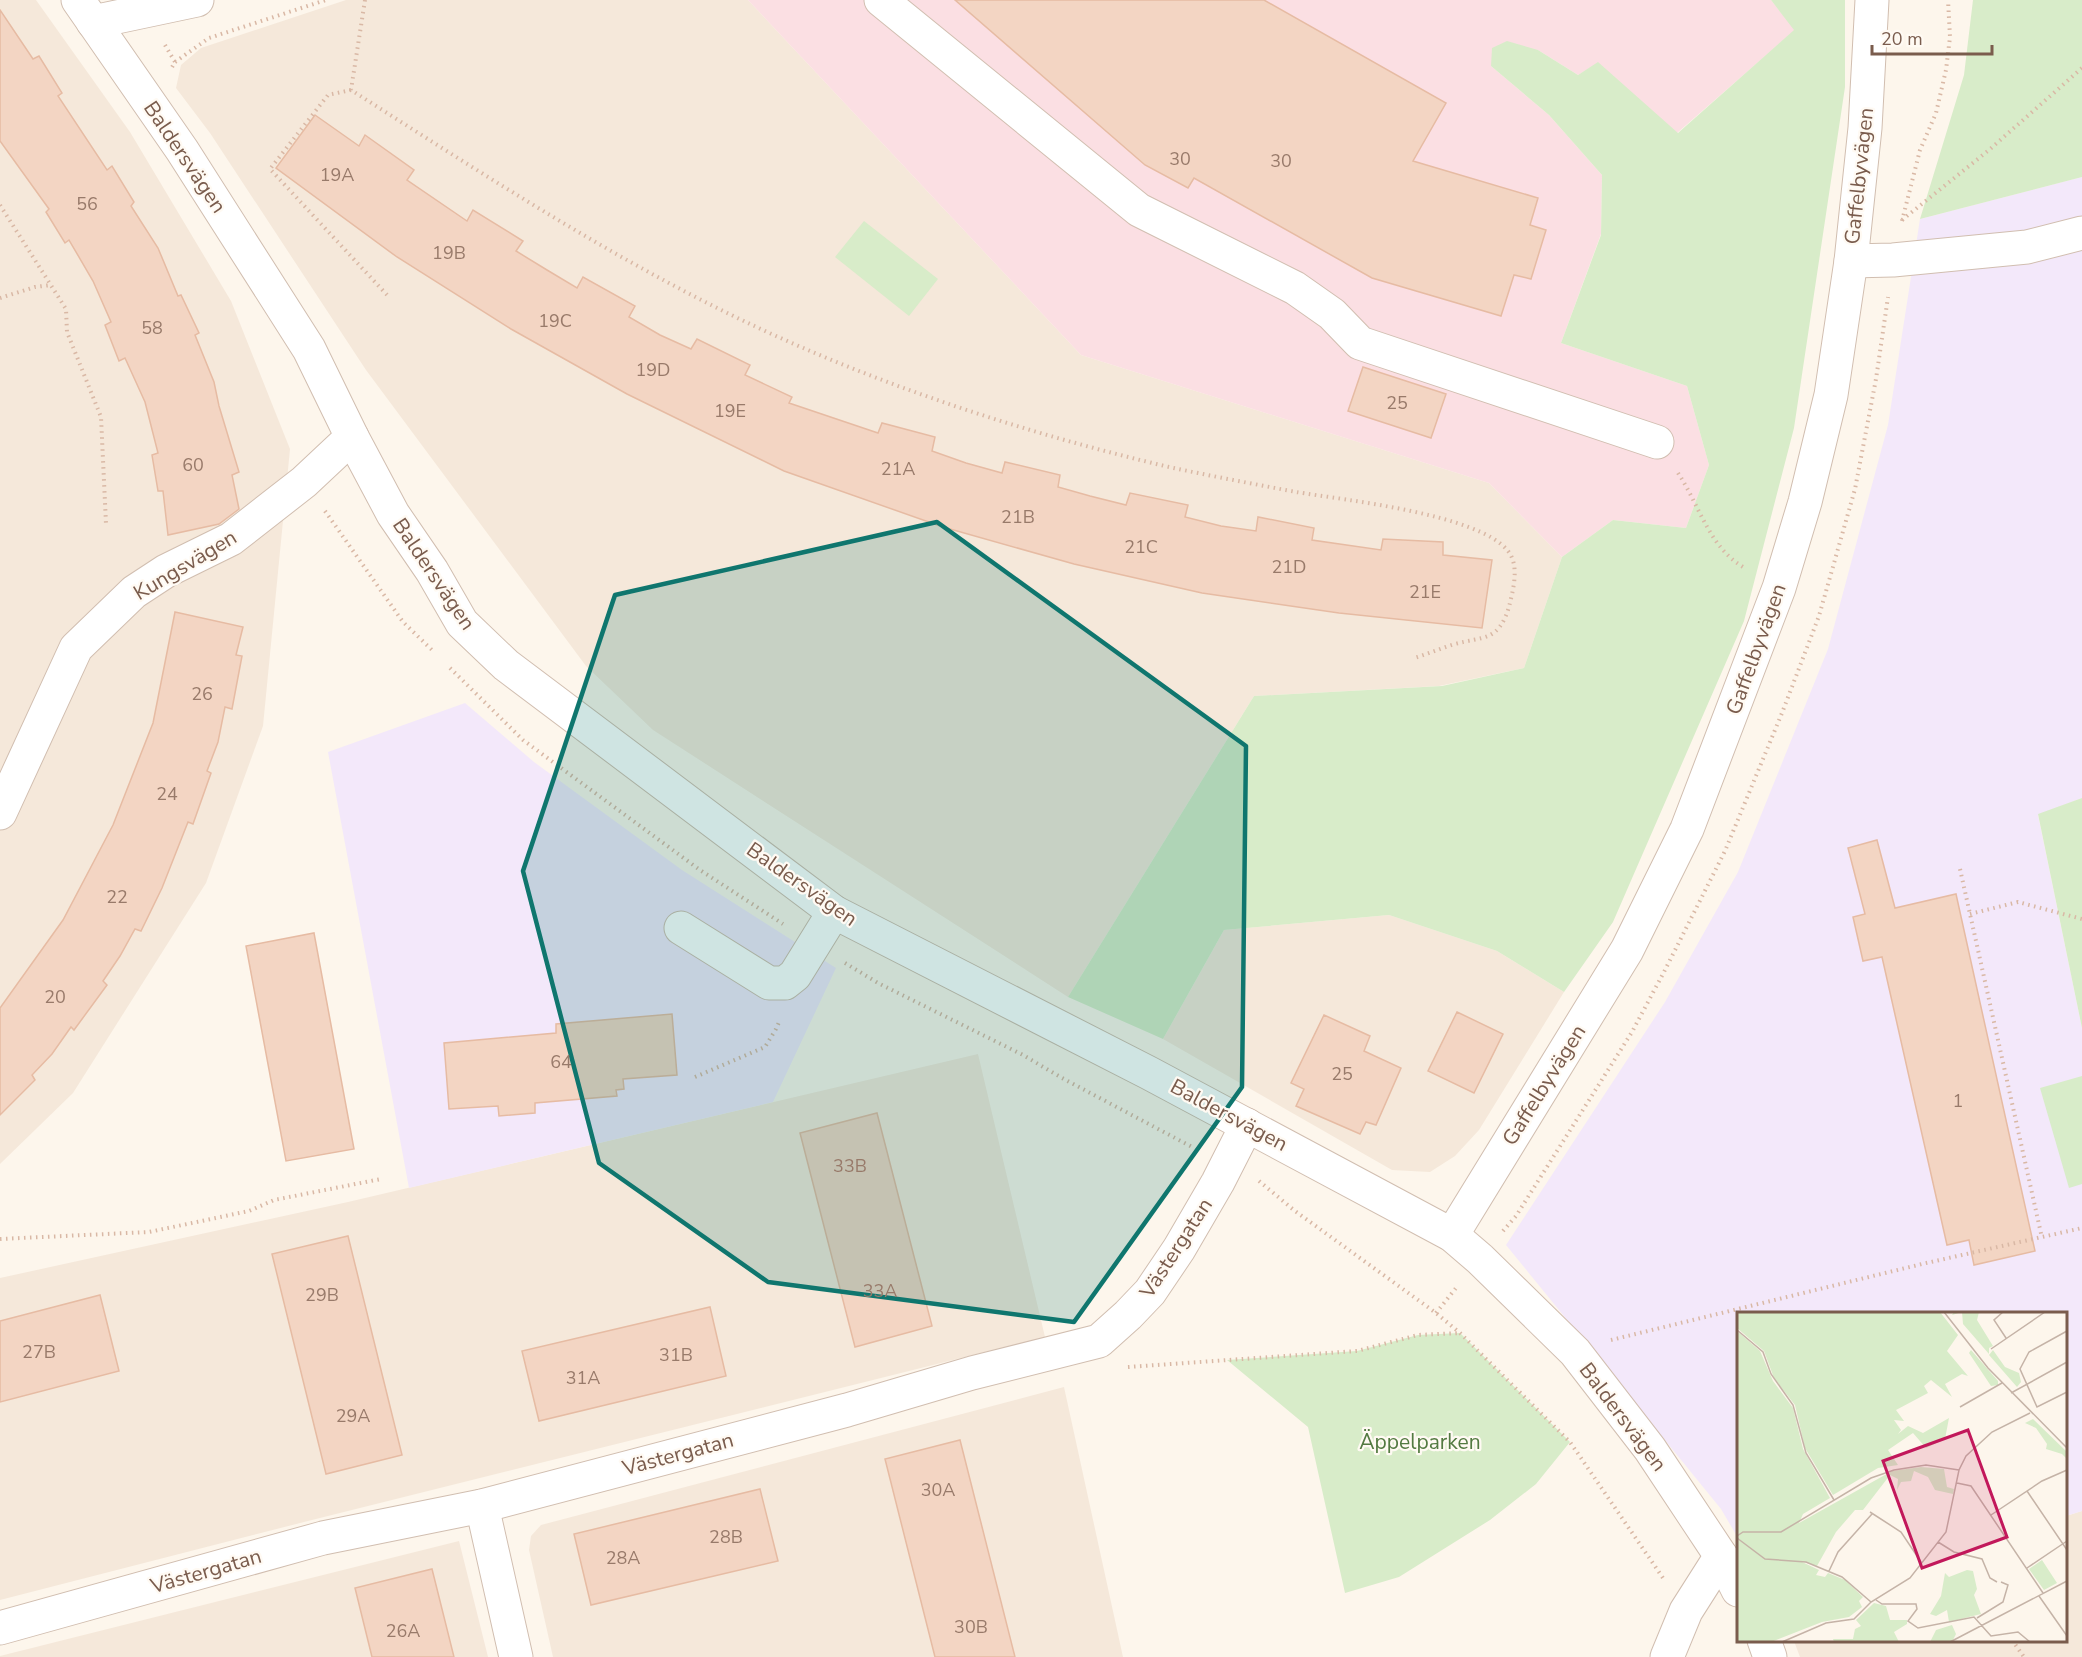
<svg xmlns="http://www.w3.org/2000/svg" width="2082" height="1657" font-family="'Nunito Sans',sans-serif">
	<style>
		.residential { fill: #f5e8da }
		.education { fill: #f3e8fa }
		.medical { fill: #fbdfe3 }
		.green { fill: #d8ecc9 }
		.building { fill: #f3d5c3; stroke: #e6bba3; stroke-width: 1.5 }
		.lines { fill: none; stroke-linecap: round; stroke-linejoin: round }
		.minor-casing { stroke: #d1beb0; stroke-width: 35 }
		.path { stroke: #d9b8a5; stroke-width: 4; stroke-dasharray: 1.5 4.5; stroke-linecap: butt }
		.minor { stroke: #fff; stroke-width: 33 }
		.marked { fill: #0f766e; fill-opacity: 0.2; stroke: #0f766e; stroke-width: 4.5; stroke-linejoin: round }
		.labels { text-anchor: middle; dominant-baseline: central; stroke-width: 4.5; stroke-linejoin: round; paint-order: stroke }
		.number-label { font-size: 18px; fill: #987a6a }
		.street-label { font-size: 21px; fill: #7a5c4d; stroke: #fffaf3 }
		.park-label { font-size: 21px; fill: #537a41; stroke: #fffaf3 }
		.inset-road { fill: none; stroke: #c5b3a7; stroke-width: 1.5 }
		.view { fill: #c2185b; fill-opacity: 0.15; stroke: #c2185b; stroke-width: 3 }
		.inset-edge { fill: none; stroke: #7a5c4d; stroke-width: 3 }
	</style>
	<rect width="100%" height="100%" fill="#fdf6ec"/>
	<g class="residential">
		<path d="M 0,0 L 36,0 L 130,132 L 231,301 L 290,449 L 263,726 L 206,883 L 73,1093 L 0,1164 Z"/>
		<path d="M 346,0 L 748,0 L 1081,355 L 1489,483 L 1562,557 L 1524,668 L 1439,686 L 1254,696 L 1068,997 L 653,730 L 586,666 L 366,370 L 210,133 L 176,88 L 181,65 L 201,48 Z"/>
		<path d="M 1389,915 L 1497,951 L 1564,992 L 1479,1130 L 1455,1156 L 1430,1172 L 1392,1170 L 1163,1039 L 1224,930 Z"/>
		<path d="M 978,1054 L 1045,1337 L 304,1522 L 0,1600 L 0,1278 L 348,1202 Z"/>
		<path d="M 1064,1387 L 1123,1657 L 553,1657 L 529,1550 L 531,1536 L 541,1525 Z"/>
		<path d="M 2082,1511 L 2082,1657 L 1800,1657 L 1794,1641 L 2066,1640 L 2066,1516 Z"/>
		<path d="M 459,1541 L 488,1657 L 0,1657 L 0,1656 Z"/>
	</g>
	<g class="education">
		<path d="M 2082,177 L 2082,798 L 2038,815 L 2082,1028 L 2082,1511 L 2066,1516 L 2066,1314 L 1738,1314 L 1738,1538 L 1721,1509 L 1506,1245 L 1665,1002 L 1738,872 L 1828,649 L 1888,425 L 1920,219 Z"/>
		<path d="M 465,703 L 534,762 L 682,870 L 836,968 L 773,1102 L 409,1188 L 328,752 Z"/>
	</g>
	<path class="medical" d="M 748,0 L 1771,0 L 1795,30 L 1677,133 L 1598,63 L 1578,75 L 1538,50 L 1491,66 L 1549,115 L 1602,175 L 1601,234 L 1561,343 L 1687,386 L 1709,465 L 1686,528 L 1613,520 L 1562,557 L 1489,483 L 1081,355 Z"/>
	<g class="green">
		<path d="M 1771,0 L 1845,0 L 1845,87 L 1794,428 L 1744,621 L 1613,922 L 1564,992 L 1497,951 L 1389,915 L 1224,930 L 1163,1039 L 1068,997 L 1254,696 L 1442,686 L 1524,668 L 1562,557 L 1613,520 L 1686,528 L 1709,465 L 1687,386 L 1561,343 L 1601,235 L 1602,175 L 1549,115 L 1491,66 L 1492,48 L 1507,41 L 1538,50 L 1578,75 L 1598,62 L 1678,133 L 1794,30 Z"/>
		<path d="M 1973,0 L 2082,0 L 2082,177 L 1920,219 L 1964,75 Z"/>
		<path d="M 864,221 L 938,279 L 909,316 L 835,257 Z"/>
		<path d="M 2082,798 L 2082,1028 L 2038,814 Z"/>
		<path d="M 2082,1076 L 2082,1184 L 2069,1188 L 2040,1088 Z"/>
		<path d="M 1460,1333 L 1570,1442 L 1536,1484 L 1490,1520 L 1399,1577 L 1345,1593 L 1308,1427 L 1227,1360 L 1357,1351 L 1418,1335 Z"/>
	</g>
	<g class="building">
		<path d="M 955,0 L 1264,0 L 1446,103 L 1413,161 L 1538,198 L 1530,225 L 1546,230 L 1531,279 L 1514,275 L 1501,316 L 1372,278 L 1194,178 L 1188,188 L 1145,165 Z"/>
		<path d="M 0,10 L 33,59 L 39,56 L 62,93 L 58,96 L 107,170 L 112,166 L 134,202 L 131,206 L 158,248 L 178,296 L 181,295 L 199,333 L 195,335 L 214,382 L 219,406 L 239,472 L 232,475 L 239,509 L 219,524 L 168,535 L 163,491 L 158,491 L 152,455 L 158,453 L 145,402 L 125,358 L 119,361 L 105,325 L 111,322 L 93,281 L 69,240 L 65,243 L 46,212 L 49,209 L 0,141 Z"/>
		<path d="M 315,115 L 359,146 L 365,135 L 414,170 L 407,180 L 467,221 L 473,210 L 523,241 L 516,251 L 547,270 L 577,288 L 583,277 L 635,306 L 629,317 L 660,335 L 691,349 L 697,339 L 750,365 L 745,375 L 792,397 L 789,403 L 878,433 L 882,423 L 935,437 L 932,451 L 966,463 L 1002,473 L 1005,462 L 1060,475 L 1058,487 L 1090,496 L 1126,505 L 1130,493 L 1188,505 L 1185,517 L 1221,526 L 1256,531 L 1258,517 L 1314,528 L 1312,540 L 1381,550 L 1383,539 L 1443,542 L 1443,555 L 1492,560 L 1482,628 L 1339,613 L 1202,593 L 1074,564 L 943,527 L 784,471 L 627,394 L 511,329 L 397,257 L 276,168 Z"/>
		<path d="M 1363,367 L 1446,394 L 1431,438 L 1348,411 Z"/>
		<path d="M 175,612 L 243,627 L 236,655 L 242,656 L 232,709 L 225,707 L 218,742 L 207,771 L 211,773 L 193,824 L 188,822 L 162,888 L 141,931 L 135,929 L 120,956 L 103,981 L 107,985 L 74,1030 L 71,1027 L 52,1054 L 32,1075 L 35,1080 L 0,1115 L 0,1008 L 63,920 L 113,825 L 153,723 Z"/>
		<path d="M 1877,840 L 1895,908 L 1956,894 L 2035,1251 L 1974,1265 L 1969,1240 L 1947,1245 L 1882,957 L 1863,961 L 1853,917 L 1865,914 L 1848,848 Z"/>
		<path d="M 314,933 L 354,1149 L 286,1161 L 246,946 Z"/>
		<path d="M 1457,1012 L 1503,1034 L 1474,1093 L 1428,1071 Z"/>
		<path d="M 672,1014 L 677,1075 L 623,1079 L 624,1089 L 616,1090 L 617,1096 L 535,1103 L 535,1113 L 499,1116 L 498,1106 L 449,1109 L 444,1043 L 556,1033 L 556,1024 Z"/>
		<path d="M 1324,1015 L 1370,1036 L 1364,1051 L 1401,1068 L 1376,1125 L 1366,1122 L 1360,1134 L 1296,1106 L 1304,1089 L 1291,1083 Z"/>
		<path d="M 877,1113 L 932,1326 L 855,1347 L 800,1133 Z"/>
		<path d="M 348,1236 L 402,1455 L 326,1474 L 272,1254 Z"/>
		<path d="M 100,1295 L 119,1371 L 0,1402 L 0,1321 Z"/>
		<path d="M 710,1307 L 726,1376 L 539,1421 L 522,1351 Z"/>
		<path d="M 960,1440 L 1015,1657 L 935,1657 L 885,1459 Z"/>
		<path d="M 760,1489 L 778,1561 L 591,1605 L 574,1534 Z"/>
		<path d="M 432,1569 L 454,1657 L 372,1657 L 355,1588 Z"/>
	</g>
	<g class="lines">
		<g class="minor-casing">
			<g id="minor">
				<path d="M 78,0 L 182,150 L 309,349 L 352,437 L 393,514 L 432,571 L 462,623 L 506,665 L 834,912 L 1149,1073 L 1452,1235 L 1480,1259 L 1575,1352 L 1650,1449 L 1721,1556 L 1738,1590"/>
				<path d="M 881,0 L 1139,210 L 1295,288 L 1332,314 L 1360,343 L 1657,442"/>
				<path d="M 93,22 L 197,0"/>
				<path d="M 1851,261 L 1893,260 L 2027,247 L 2082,233"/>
				<path d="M 0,813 L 76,648 L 134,592 L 166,571 L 231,539 L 304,482 L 352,437"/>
				<path d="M 681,928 L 769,983 L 785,983 L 795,975 L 834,912"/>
				<path d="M 1452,1235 L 1627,950 L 1687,829 L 1779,588 L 1805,502 L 1831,395 L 1851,261 L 1865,128 L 1872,0"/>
				<path d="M 482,1506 L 516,1657"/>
				<path d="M 0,1628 L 323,1538 L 482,1506 L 847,1410 L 972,1373 L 1099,1341 L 1128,1315 L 1150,1292 L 1179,1249 L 1218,1182 L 1247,1125"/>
				<path d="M 1764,1640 L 1770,1657"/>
				<path d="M 1667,1657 L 1686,1611 L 1721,1556"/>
			</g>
		</g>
		<g class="path">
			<path d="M 365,0 L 351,90 C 480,172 609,257 748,323 C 881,386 1025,433 1169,467 C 1211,476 1254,484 1296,492 C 1344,500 1479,514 1508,551 C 1520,566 1513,590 1509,607 C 1498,642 1484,636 1455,644 C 1441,648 1428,654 1414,658"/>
			<path d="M 165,45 L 175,62 L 171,69"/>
			<path d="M 175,62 L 209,38 L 326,0"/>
			<path d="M 351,90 L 328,95 L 270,169 L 388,296"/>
			<path d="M 0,205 L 66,309 L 67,332 L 101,417 L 106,524"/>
			<path d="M 1902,220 L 1989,150 L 2082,68"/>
			<path d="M 1902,221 L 1920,150 L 1936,113 L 1946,70 L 1950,37 L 1948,0"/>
			<path d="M 0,298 L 35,287 L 51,285"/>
			<path d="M 1678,473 C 1700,506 1709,548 1745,568"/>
			<path d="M 325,511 L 403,622 L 432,650"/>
			<path d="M 450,668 L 523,740 L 700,870 L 783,924"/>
			<path d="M 1960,869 L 2042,1238"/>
			<path d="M 1970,914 L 2018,902 L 2082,919"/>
			<path d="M 845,963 L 878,983 L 1023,1055 L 1062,1078 L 1194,1148"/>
			<path d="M 695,1077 L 765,1047 L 776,1029 L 780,1020"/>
			<path d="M 1259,1181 L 1295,1211 L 1436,1313 L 1460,1333 L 1570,1442 L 1663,1578"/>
			<path d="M 1503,1231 L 1516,1216 L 1632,1032 L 1665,970 L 1725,851 L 1782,713 L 1819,616 L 1855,489 L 1876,379 L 1888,297"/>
			<path d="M 0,1239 L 149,1232 L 249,1211 L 274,1200 L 381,1179"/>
			<path d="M 1436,1313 L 1456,1288"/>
			<path d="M 1611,1340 L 1922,1264 L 2082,1228"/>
			<path d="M 1128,1367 L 1357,1351 L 1418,1335 L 1460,1333"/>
			<path d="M 2012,1640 L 2024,1657"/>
		</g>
		<use href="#minor" class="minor"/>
	</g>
	<path class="marked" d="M 937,522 L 1246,746 L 1242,1087 L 1074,1322 L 768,1282 L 599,1163 L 523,871 L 615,595 Z"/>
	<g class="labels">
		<g class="number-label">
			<text x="1180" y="159">30</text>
			<text x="1281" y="161">30</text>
			<text x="337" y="175">19A</text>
			<text x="87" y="204">56</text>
			<text x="449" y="253">19B</text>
			<text x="555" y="321">19C</text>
			<text x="152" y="328">58</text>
			<text x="653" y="370">19D</text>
			<text x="1397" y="403">25</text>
			<text x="730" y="411">19E</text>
			<text x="193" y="465">60</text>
			<text x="898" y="469">21A</text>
			<text x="1018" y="517">21B</text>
			<text x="1141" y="547">21C</text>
			<text x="1289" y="567">21D</text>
			<text x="1425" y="592">21E</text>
			<text x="202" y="694">26</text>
			<text x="167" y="794">24</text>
			<text x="117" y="897">22</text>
			<text x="55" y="997">20</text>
			<text x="561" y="1062">64</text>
			<text x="1342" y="1074">25</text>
			<text x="1958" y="1101">1</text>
			<text x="850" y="1166">33B</text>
			<text x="880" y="1291">33A</text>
			<text x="322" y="1295">29B</text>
			<text x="39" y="1352">27B</text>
			<text x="676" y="1355">31B</text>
			<text x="583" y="1378">31A</text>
			<text x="353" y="1416">29A</text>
			<text x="938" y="1490">30A</text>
			<text x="726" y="1537">28B</text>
			<text x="623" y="1558">28A</text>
			<text x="971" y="1627">30B</text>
			<text x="403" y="1631">26A</text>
		</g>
		<g class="street-label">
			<text transform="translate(185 157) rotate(56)">Baldersvägen</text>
			<text transform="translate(1859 176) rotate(-84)">Gaffelbyvägen</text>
			<text transform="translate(185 565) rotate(-31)">Kungsvägen</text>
			<text transform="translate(434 574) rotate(56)">Baldersvägen</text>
			<text transform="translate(1756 649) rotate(-70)">Gaffelbyvägen</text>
			<text transform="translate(802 884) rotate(35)">Baldersvägen</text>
			<text transform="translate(1544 1085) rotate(-58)">Gaffelbyvägen</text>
			<text transform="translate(1229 1115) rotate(28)">Baldersvägen</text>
			<text transform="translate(1176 1248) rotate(-57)">Västergatan</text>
			<text transform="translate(1623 1417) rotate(53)">Baldersvägen</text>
			<text transform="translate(678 1454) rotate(-15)">Västergatan</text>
			<text transform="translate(206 1571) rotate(-16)">Västergatan</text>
		</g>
		<g class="park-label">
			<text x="1420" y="1442">Äppelparken</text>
		</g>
	</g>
	<g transform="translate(1737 1312)">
		<rect width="330" height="330" fill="#fdf6ec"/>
		<path d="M 0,0 L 203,0 L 221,23 L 210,39 L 231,64 L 225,62 L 208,72 L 215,85 L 194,68 L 187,74 L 191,81 L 159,98 L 167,109 L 157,108 L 164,118 L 161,122 L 171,114 L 186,121 L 212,106 L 208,127 L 189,136 L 176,121 L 151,138 L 161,153 L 141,156 L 96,183 L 68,136 L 58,93 L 37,66 L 27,39 L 0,16 ZM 217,0 L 242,0 L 240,8 L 256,34 L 252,36 L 252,42 L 226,12 L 225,0 L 215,3 ZM 0,19 L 23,39 L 36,69 L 56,96 L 66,137 L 93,186 L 66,202 L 62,211 L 155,159 L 184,155 L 207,157 L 210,175 L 217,177 L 216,182 L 198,178 L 191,165 L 177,159 L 174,169 L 164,170 L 160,178 L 161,167 L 153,163 L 126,198 L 118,198 L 99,220 L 80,254 L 63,249 L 82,258 L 79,263 L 88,265 L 91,261 L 108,268 L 126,285 L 122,289 L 125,295 L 112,305 L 85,310 L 34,330 L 0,330 ZM 234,38 L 261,69 L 261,73 L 254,74 L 232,41 ZM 256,38 L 268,55 L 282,61 L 284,70 L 280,75 L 252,43 ZM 296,107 L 330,140 L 330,147 L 325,142 L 309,137 L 310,132 L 299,116 L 288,111 ZM 305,248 L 320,271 L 307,278 L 292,257 ZM 230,258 L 236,259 L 240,277 L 237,283 L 244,302 L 212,310 L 210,298 L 199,304 L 193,302 L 204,284 L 208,261 L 212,265 ZM 137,291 L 149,294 L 153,308 L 170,308 L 170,312 L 157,320 L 162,330 L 97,330 L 96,327 L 116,327 L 118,317 L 124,314 L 119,308 ZM 215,313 L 219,322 L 215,330 L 193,330 L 199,318 Z" fill="#d8ecc9"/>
		<path class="inset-road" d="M 207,0 L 251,56 L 330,136M 266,0 L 257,8 L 269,26M 0,18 L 26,40 L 34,62 L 56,93 L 69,141 L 97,188M 330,19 L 292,40 L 283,57 L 300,95 L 330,80M 254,37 L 308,0M 274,81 L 330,50M 223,95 L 265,71M 220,171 L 234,174 L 306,281M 290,179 L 330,238M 133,200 L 164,220 L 184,250M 254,203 L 305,169 L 330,158M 0,224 L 6,220 L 44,220 L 134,166 L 157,158 L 189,153 L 222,158M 0,226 L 28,247 L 69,250 L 105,265 L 134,290M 201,230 L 217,240 L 245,247 L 253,266 L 260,270M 290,256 L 330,229M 92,259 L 101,240 L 135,202M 302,284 L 330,324M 139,288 L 145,292 L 179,292 L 180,297 L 171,309 L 181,316 L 237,305 L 254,324 L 281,320 L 293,330M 240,306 L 266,290 L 271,273 L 264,270M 45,330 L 89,311 L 117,307 L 134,290 L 173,266 L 209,220 L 222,158 L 229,144 L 255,120 L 293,101M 213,330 L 330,269"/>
		<path class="view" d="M 231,118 L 270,225 L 185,256 L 146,149 Z"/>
		<rect width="330" height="330" class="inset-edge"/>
	</g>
	<path d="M1872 45v9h120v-9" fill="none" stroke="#7a5c4d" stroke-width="3"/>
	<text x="1881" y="45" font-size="18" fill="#7a5c4d" stroke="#fffaf3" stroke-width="4.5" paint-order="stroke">20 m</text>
</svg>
